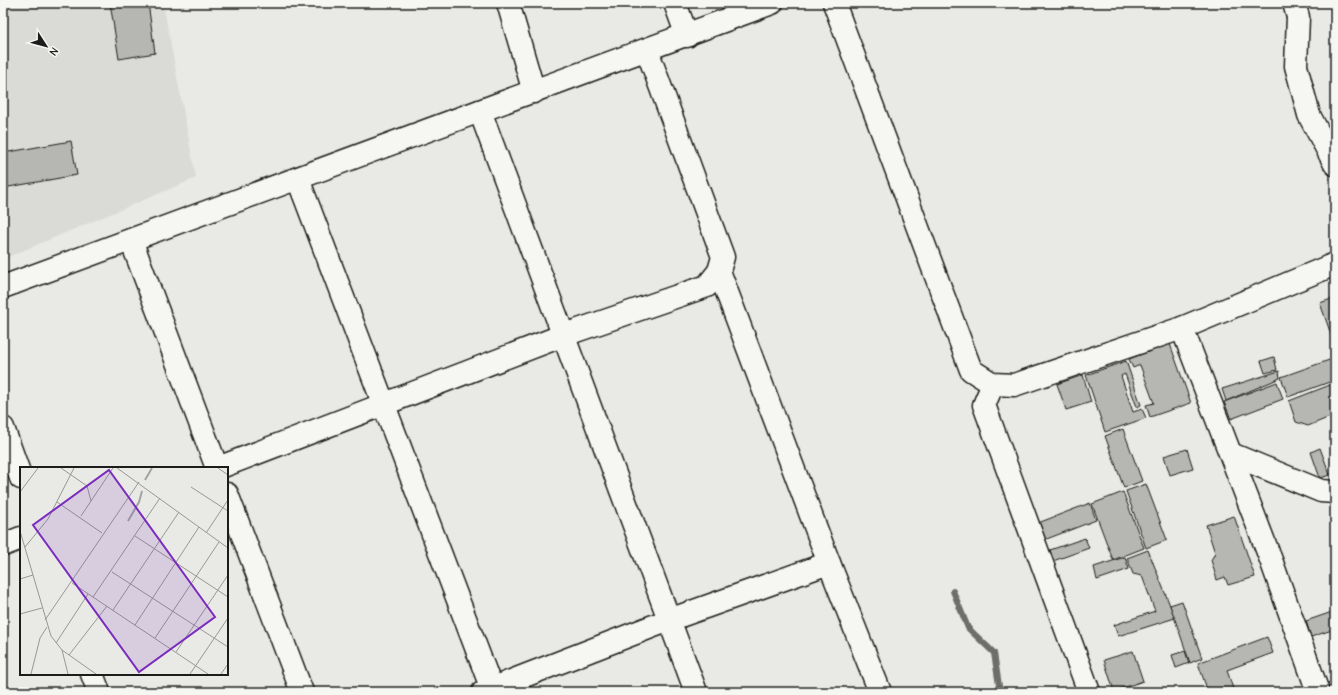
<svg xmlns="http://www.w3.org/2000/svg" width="1338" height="695" font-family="'Comic Neue',sans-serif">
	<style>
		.built { fill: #dadad6 }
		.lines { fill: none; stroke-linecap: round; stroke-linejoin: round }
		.stream { stroke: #6d6d6c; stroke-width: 6 }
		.building { fill: #b6b6b3; stroke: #1c1c1c }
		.minor-casing { stroke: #1c1c1c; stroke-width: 25 }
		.minor { stroke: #f6f6f2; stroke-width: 22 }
		.inset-river { fill: none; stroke: #a3a3a1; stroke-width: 2 }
		.inset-road { fill: none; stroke: #979795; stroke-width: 1 }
		.view { fill: #7b2cbf; fill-opacity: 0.15; stroke: #7b2cbf; stroke-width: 2 }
		.inset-edge { fill: none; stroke: #1c1c1c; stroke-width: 2 }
	</style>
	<rect width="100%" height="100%" fill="#e9e9e5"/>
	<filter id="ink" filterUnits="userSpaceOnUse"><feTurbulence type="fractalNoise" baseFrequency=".025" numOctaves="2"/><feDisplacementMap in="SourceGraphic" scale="8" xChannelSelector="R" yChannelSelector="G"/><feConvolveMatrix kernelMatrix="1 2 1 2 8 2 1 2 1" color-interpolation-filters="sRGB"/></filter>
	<g filter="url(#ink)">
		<path class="built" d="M 3,3 L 163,3 L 196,178 L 3,259 Z"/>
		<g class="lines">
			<path class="stream" d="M 953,591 L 968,628 L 994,653 L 1000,692"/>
		</g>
		<g class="building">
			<path d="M 110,3 L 148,3 L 155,53 L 119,59 Z"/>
			<path d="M 71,141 L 77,175 L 3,188 L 3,153 Z"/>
			<path d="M 1334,298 L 1335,302 L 1335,346 L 1320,303 Z"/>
			<path d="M 1170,344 L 1191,403 L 1150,417 L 1146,405 L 1154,403 L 1140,365 L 1133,368 L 1129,359 Z"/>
			<path d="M 1274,357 L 1277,370 L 1265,373 L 1261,361 Z"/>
			<path d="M 1335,358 L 1335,380 L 1288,397 L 1281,377 Z"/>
			<path d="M 1126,361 L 1141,405 L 1137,407 L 1125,374 L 1121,376 L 1133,412 L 1142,409 L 1146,418 L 1105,432 L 1086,375 Z"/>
			<path d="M 1279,371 L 1280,378 L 1226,401 L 1222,389 Z"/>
			<path d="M 1083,375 L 1091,402 L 1066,410 L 1057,384 Z"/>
			<path d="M 1277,382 L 1283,399 L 1231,419 L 1224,402 Z"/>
			<path d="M 1335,383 L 1335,415 L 1308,426 L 1296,422 L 1289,401 Z"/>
			<path d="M 1123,429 L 1142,481 L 1124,488 L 1105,436 Z"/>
			<path d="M 1320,448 L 1330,475 L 1320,478 L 1311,452 Z"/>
			<path d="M 1187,449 L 1193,468 L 1170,475 L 1164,456 Z"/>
			<path d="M 1146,484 L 1167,540 L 1146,548 L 1126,491 Z"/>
			<path d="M 1123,492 L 1144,548 L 1113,560 L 1092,504 Z"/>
			<path d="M 1090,503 L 1096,520 L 1044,540 L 1038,523 Z"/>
			<path d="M 1234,516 L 1255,577 L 1228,585 L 1225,577 L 1217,580 L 1211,560 L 1215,553 L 1206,525 Z"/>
			<path d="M 1085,538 L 1089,548 L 1053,561 L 1050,550 Z"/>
			<path d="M 1148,550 L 1175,618 L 1118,636 L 1114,625 L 1155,611 L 1142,576 L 1133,574 L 1127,558 Z"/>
			<path d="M 1125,557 L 1129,569 L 1097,580 L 1094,567 Z"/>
			<path d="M 1182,601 L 1202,658 L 1190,663 L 1170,605 Z"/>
			<path d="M 1335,611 L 1335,629 L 1311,637 L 1306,621 Z"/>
			<path d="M 1267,637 L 1273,653 L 1227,670 L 1234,692 L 1208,692 L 1198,663 Z"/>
			<path d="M 1133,651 L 1143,681 L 1114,691 L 1104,660 Z"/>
			<path d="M 1185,651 L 1189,663 L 1176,668 L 1172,655 Z"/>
			<path d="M 1335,681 L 1335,692 L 1330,692 L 1327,684 Z"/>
		</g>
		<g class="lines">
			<g class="minor-casing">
				<g id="minor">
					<path d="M 508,3 L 534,92"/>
					<path d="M 675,3 L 687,36"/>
					<path d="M 834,3 L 971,370 L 993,384 L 1014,385 L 1182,328 L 1335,264"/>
					<path d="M 1294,3 L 1298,17 L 1296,66 L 1309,115 L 1335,164"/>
					<path d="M 480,111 L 696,692"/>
					<path d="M 298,179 L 493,692"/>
					<path d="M 131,240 L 217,468"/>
					<path d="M 719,271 L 829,563 L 880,692"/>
					<path d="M 3,287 L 772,3"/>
					<path d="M 1182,328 L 1271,560 L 1318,692"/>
					<path d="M 993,384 L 984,405 L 1089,692"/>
					<path d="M 3,428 L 21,478"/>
					<path d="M 1231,454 L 1321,491 L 1335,492"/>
					<path d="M 218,468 L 564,335 L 707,286 L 719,271 L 723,257 L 647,50"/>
					<path d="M 227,494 L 302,692"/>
					<path d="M 3,545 L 21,538"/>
					<path d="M 92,674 L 99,692"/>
					<path d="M 483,692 L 669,620 L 829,563"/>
				</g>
			</g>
			<use href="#minor" class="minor"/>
		</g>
	</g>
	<g transform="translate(20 467)">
		<rect width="208" height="208" fill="#e9e9e5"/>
		<path class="inset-river" d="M 125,13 L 132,1M 108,54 L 119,35 L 122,24"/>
		<path class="inset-road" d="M 41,1 L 67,19 L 71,34M 97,1 L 208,81M 198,1 L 208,8M 171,20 L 208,44M 0,25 L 18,1M 37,35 L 82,66M 61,49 L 93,1M 0,64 L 31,169 L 42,183 L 76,207M 186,66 L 208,33M 115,69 L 208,130M 5,80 L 28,52 L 54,1M 92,105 L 208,180M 0,112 L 13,108M 52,116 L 188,207M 73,130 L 140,31M 93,143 L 159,45M 0,147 L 22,141M 25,153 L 119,15M 115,158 L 179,60M 135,171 L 199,75M 36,176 L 68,127M 42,183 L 48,207M 156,185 L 208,108M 49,188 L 87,139M 11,207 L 20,171 L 27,160M 170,207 L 208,151M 201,207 L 208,197"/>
		<path class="view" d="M 89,3 L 195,150 L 119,205 L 13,58 Z"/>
		<rect width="208" height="208" class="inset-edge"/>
	</g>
	<rect width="1338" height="695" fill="none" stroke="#f6f6f2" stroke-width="16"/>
	<rect x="8" y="8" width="1322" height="679" fill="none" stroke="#1c1c1c" stroke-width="1.5" filter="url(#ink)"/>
	<g transform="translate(46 46) rotate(126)" stroke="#f6f6f2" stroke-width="3" paint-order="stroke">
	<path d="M0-3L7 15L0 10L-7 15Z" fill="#1c1c1c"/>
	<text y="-6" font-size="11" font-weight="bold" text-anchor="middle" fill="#1c1c1c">N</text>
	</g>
</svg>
